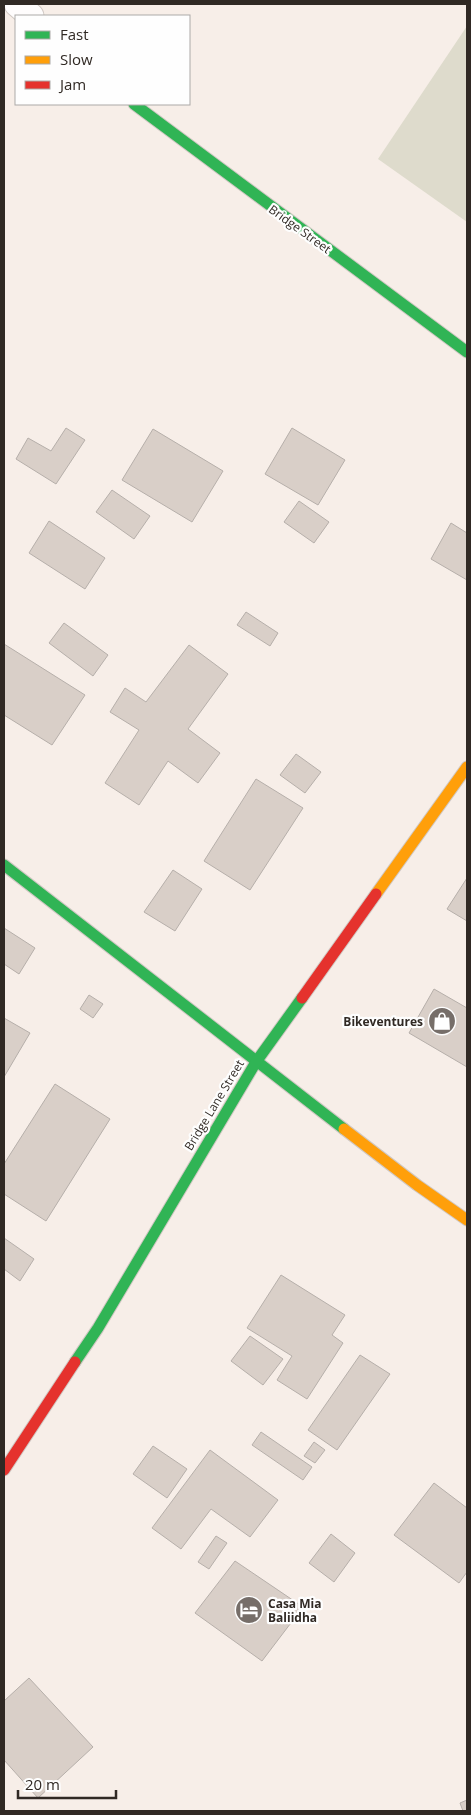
<svg xmlns="http://www.w3.org/2000/svg" width="471" height="1815" font-family="'Open Sans',sans-serif">
	<style>
		.green { fill: #dedbcc }
		.building { fill: #d9cfc8; stroke: #b6afaa }
		.lines { fill: none; stroke-linecap: round; stroke-linejoin: round }
		.street-casing { stroke: #d0c8c3; stroke-width: 27 }
		.fast-casing { stroke: #d0c8c3; stroke-width: 13 }
		.slow-casing { stroke: #d0c8c3; stroke-width: 13 }
		.jam-casing { stroke: #d0c8c3; stroke-width: 13 }
		.street { stroke: #fefcfc; stroke-width: 25 }
		.fast { stroke: #30b455; stroke-width: 11 }
		.slow { stroke: #ff9f0a; stroke-width: 11 }
		.jam { stroke: #e5322d; stroke-width: 11 }
		.labels { text-anchor: middle; dominant-baseline: central; stroke-width: 4.5; stroke-linejoin: round; paint-order: stroke }
		.street-label { font-size: 12px; fill: #302924; stroke: #fefefe }
		.poi-label { font-size: 12px; font-weight: bold; fill: #302924; stroke: #fefefe; text-anchor: end }
	</style>
	<rect width="100%" height="100%" fill="#f7eee8"/>
	<path class="green" d="M 467,26 L 467,222 L 378,159 Z"/>
	<g class="building">
		<path d="M 66,428 L 85,440 L 56,484 L 16,459 L 28,438 L 51,451 Z"/>
		<path d="M 292,428 L 345,460 L 318,505 L 265,474 Z"/>
		<path d="M 153,429 L 223,471 L 192,522 L 122,480 Z"/>
		<path d="M 112,490 L 150,516 L 134,539 L 96,512 Z"/>
		<path d="M 299,501 L 329,522 L 314,543 L 284,522 Z"/>
		<path d="M 49,521 L 105,558 L 85,589 L 29,553 Z"/>
		<path d="M 451,523 L 467,533 L 467,580 L 431,559 Z"/>
		<path d="M 246,612 L 278,633 L 270,646 L 237,625 Z"/>
		<path d="M 64,623 L 108,655 L 93,676 L 49,643 Z"/>
		<path d="M 4,644 L 85,695 L 52,745 L 4,715 Z"/>
		<path d="M 189,645 L 228,674 L 188,729 L 220,753 L 198,783 L 168,761 L 139,805 L 105,783 L 139,730 L 110,712 L 125,688 L 146,702 Z"/>
		<path d="M 296,754 L 321,772 L 305,793 L 280,775 Z"/>
		<path d="M 256,779 L 303,808 L 250,890 L 204,861 Z"/>
		<path d="M 173,870 L 202,889 L 175,931 L 144,912 Z"/>
		<path d="M 467,878 L 467,921 L 447,909 Z"/>
		<path d="M 4,928 L 35,948 L 19,974 L 4,964 Z"/>
		<path d="M 434,989 L 467,1008 L 467,1067 L 409,1033 Z"/>
		<path d="M 89,995 L 103,1004 L 93,1018 L 80,1009 Z"/>
		<path d="M 4,1018 L 30,1033 L 4,1077 Z"/>
		<path d="M 55,1084 L 110,1119 L 46,1221 L 4,1194 L 4,1164 Z"/>
		<path d="M 4,1238 L 34,1259 L 20,1281 L 4,1269 Z"/>
		<path d="M 281,1275 L 345,1315 L 332,1335 L 343,1343 L 307,1399 L 277,1380 L 292,1356 L 247,1328 Z"/>
		<path d="M 250,1336 L 283,1359 L 263,1385 L 231,1361 Z"/>
		<path d="M 360,1355 L 390,1374 L 337,1450 L 308,1430 Z"/>
		<path d="M 261,1432 L 312,1467 L 303,1480 L 252,1445 Z"/>
		<path d="M 314,1442 L 325,1450 L 315,1463 L 304,1456 Z"/>
		<path d="M 153,1446 L 187,1469 L 167,1498 L 133,1474 Z"/>
		<path d="M 210,1450 L 278,1500 L 250,1537 L 211,1509 L 181,1549 L 152,1528 Z"/>
		<path d="M 434,1483 L 467,1508 L 467,1572 L 459,1583 L 394,1535 Z"/>
		<path d="M 331,1534 L 355,1553 L 334,1582 L 309,1563 Z"/>
		<path d="M 216,1536 L 227,1543 L 209,1569 L 198,1562 Z"/>
		<path d="M 235,1561 L 303,1607 L 262,1661 L 195,1613 Z"/>
		<path d="M 29,1678 L 93,1747 L 38,1798 L 4,1760 L 4,1701 Z"/>
		<path d="M 467,1800 L 467,1811 L 463,1811 L 460,1803 Z"/>
	</g>
	<g class="lines">
		<g class="street-casing">
			<path id="street" d="M 17,4 L 31,16"/>
		</g>
		<g class="fast-casing">
			<g id="fast">
				<path d="M 134,104 L 467,352"/>
				<path d="M 4,865 L 344,1129"/>
				<path d="M 75,1362 L 98,1328 L 256,1062 L 302,998"/>
			</g>
		</g>
		<g class="slow-casing">
			<g id="slow">
				<path d="M 376,894 L 467,767"/>
				<path d="M 344,1129 L 417,1185 L 467,1220"/>
			</g>
		</g>
		<g class="jam-casing">
			<g id="jam">
				<path d="M 302,998 L 376,894"/>
				<path d="M 4,1470 L 75,1362"/>
			</g>
		</g>
		<use href="#street" class="street"/>
		<use href="#fast" class="fast"/>
		<use href="#slow" class="slow"/>
		<use href="#jam" class="jam"/>
	</g>
	<defs>
		<g id="shop-disc" transform="scale(1.4375)"><circle r="9.5" fill="#766e69" stroke="#fefefe"/><path d="M-5-2.5h2.3a2.7 3.5 0 0 1 5.4 0H5L5.5 6h-11ZM-1.5-2.5h3a1.5 2.3 0 0 0-3 0Z" fill="#fff"/></g>
		<g id="hotel-disc" transform="scale(1.4375)"><circle r="9.5" fill="#766e69" stroke="#fefefe"/><path d="M-6-4.5h1.5V1H6V5H4.5V3h-9V5H-6ZM-4 0a1.8 1.8 0 1 1 3.6 0ZM.5 0V-2.5h3Q6-2.5 6 0Z" fill="#fff"/></g>
	</defs>
	<g fill-rule="evenodd">
		<use href="#shop-disc" x="442" y="1021"/>
		<use href="#hotel-disc" x="249" y="1610"/>
	</g>
	<g class="labels">
		<g class="street-label">
			<text transform="translate(300 229) rotate(36)">Bridge Street</text>
			<text transform="translate(214 1105) rotate(-59)">Bridge Lane Street</text>
		</g>
		<g class="poi-label">
			<text x="423" y="1021">Bikeventures</text>
			<text x="268" y="1603" text-anchor="start">Casa Mia<tspan x="268" dy="14">Baliidha</tspan></text>
		</g>
	</g>
	<rect width="471" height="1815" fill="none" stroke="#302924" stroke-width="10"/>
	<rect x="15" y="15" width="175" height="90" fill="#fefefe" stroke="#aca9a7"/>
	<rect x="25" y="31" width="25" height="8" fill="#30b455" stroke="#aca9a7"/>
	<text x="60" y="40" font-size="15" fill="#302924">Fast</text>
	<rect x="25" y="56" width="25" height="8" fill="#ff9f0a" stroke="#aca9a7"/>
	<text x="60" y="65" font-size="15" fill="#302924">Slow</text>
	<rect x="25" y="81" width="25" height="8" fill="#e5322d" stroke="#aca9a7"/>
	<text x="60" y="90" font-size="15" fill="#302924">Jam</text>
	<path d="M18 1790v8h98v-8" fill="none" stroke="#302924" stroke-width="2.5"/>
	<text x="25" y="1790" font-size="15" fill="#302924" stroke="#fefefe" stroke-width="4" paint-order="stroke">20 m</text>
</svg>
